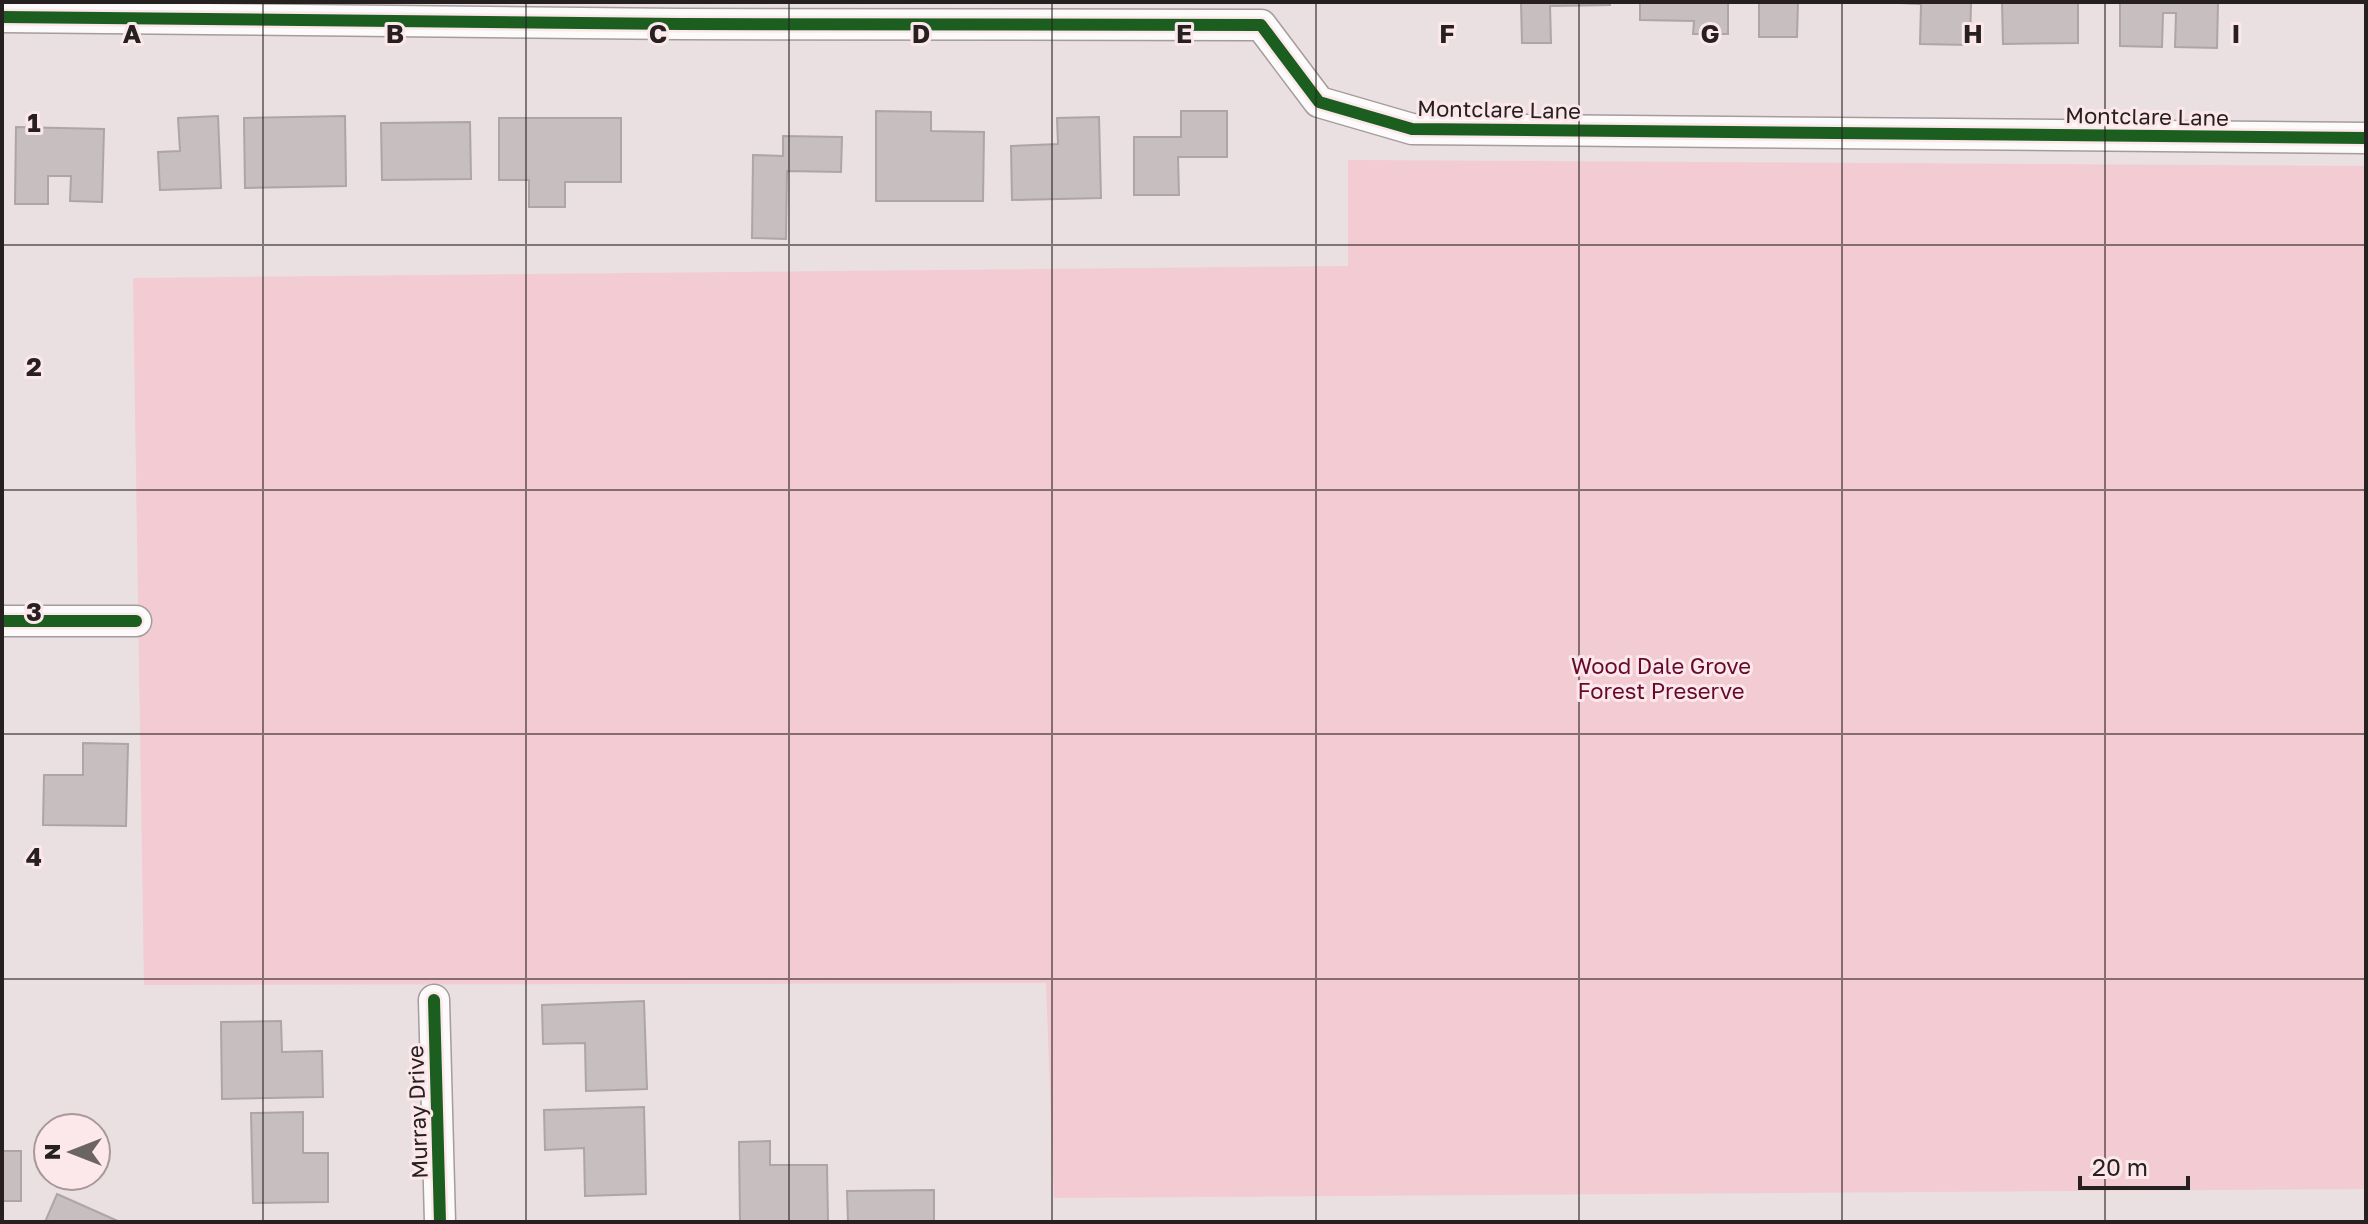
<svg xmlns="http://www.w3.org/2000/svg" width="2368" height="1224" font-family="'Golos Text',sans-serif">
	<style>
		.green { fill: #f3cbd3 }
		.building { fill: #c6bebf; stroke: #ada5a7; stroke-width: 2 }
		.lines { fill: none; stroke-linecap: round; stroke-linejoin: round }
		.minor-casing { stroke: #a49c9d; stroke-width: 33 }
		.minor { stroke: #fcfafa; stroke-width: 30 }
		.cycleway-casing { stroke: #fce8eb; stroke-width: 17 }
		.cycleway { stroke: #1b5e20; stroke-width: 12 }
		.grid { fill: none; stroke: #272021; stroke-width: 2; stroke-opacity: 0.55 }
		.labels { text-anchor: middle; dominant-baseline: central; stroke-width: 6; stroke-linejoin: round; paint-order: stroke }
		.street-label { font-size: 22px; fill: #272021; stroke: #fce8eb }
		.park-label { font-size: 22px; fill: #67092d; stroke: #fce8eb }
		.grid-label { font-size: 26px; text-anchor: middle; font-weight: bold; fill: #272021; stroke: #fce8eb; stroke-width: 6; stroke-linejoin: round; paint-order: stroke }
	</style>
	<rect width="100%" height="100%" fill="#eadfe1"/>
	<path class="green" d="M 1348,160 L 2366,166 L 2366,1189 L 1054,1198 L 1046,983 L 144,985 L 133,278 L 1348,266 Z"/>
	<g class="building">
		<path d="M 1521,2 L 1610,2 L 1610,5 L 1550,6 L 1551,43 L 1522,43 Z"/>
		<path d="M 1640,2 L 1728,2 L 1728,34 L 1693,34 L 1694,21 L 1640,20 Z"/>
		<path d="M 1759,2 L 1798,2 L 1797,37 L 1759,37 Z"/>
		<path d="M 1877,2 L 1971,2 L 1970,45 L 1920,44 L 1921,4 Z"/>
		<path d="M 2002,2 L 2078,2 L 2078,43 L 2003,44 Z"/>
		<path d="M 2120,2 L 2218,2 L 2217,48 L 2175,47 L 2176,13 L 2163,13 L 2162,47 L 2120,46 Z"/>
		<path d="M 876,111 L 931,112 L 931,131 L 984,132 L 983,201 L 876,201 Z"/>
		<path d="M 1181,111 L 1227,111 L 1227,157 L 1178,157 L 1179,195 L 1134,195 L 1134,137 L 1181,137 Z"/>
		<path d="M 218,116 L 221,188 L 160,190 L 158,152 L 180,151 L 178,118 Z"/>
		<path d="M 345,116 L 346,186 L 245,188 L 244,118 Z"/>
		<path d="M 1099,117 L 1101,198 L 1012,200 L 1011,146 L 1058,144 L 1057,118 Z"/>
		<path d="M 499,118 L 621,118 L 621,182 L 565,182 L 565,207 L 529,207 L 529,180 L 499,180 Z"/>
		<path d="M 470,122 L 471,179 L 382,180 L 381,123 Z"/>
		<path d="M 16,127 L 104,129 L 102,202 L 70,201 L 71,176 L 48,176 L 48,204 L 15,204 Z"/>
		<path d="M 783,136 L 842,137 L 841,172 L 787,171 L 786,239 L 752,238 L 753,155 L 783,156 Z"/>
		<path d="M 83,743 L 128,744 L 126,826 L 43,825 L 44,775 L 83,775 Z"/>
		<path d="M 644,1001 L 647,1089 L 586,1091 L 585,1043 L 543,1044 L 542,1005 Z"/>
		<path d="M 281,1021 L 282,1052 L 322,1051 L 323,1097 L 222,1099 L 221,1022 Z"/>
		<path d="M 644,1107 L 646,1194 L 585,1196 L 584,1148 L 545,1150 L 544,1110 Z"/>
		<path d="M 303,1112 L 303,1153 L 328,1153 L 328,1202 L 253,1203 L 251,1113 Z"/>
		<path d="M 770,1141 L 770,1165 L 827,1165 L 828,1222 L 740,1222 L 739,1142 Z"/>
		<rect x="2" y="1151" width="19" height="50"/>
		<path d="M 934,1190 L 934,1222 L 848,1222 L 847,1191 Z"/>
		<path d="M 57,1194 L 120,1222 L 45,1222 Z"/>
	</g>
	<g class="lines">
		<g class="minor-casing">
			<g id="minor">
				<path d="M 2,17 L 680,24 L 1261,25 L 1319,102 L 1412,129 L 2366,138"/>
				<path d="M 2,621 L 136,621"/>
				<path d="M 434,1000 L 440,1222"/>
			</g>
		</g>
		<use href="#minor" class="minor"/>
		<g class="cycleway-casing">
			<g id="cycleway">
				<path d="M 2,17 L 680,24 L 1261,25 L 1319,102 L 1412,129 L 2366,138"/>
				<path d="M 2,621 L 136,621"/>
				<path d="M 434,1000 L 440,1222"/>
			</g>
		</g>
		<use href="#cycleway" class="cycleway"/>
	</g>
	<path class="grid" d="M 263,2 L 263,1222M 526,2 L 526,1222M 789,2 L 789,1222M 1052,2 L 1052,1222M 1316,2 L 1316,1222M 1579,2 L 1579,1222M 1842,2 L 1842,1222M 2105,2 L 2105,1222M 2,245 L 2366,245M 2,490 L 2366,490M 2,734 L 2366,734M 2,979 L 2366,979"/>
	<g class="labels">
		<g class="street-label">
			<text transform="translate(1499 109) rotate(1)">Montclare Lane</text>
			<text transform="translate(2147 116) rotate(1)">Montclare Lane</text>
			<text transform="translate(417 1112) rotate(-92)">Murray Drive</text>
		</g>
		<g class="park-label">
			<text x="1661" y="665">Wood Dale Grove<tspan x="1661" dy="25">Forest Preserve</tspan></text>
		</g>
	</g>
	<g class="grid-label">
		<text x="132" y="43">A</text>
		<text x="395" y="43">B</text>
		<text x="658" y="43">C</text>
		<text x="921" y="43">D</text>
		<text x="1184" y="43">E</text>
		<text x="1447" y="43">F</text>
		<text x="1710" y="43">G</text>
		<text x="1973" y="43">H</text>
		<text x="2236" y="43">I</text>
		<text x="34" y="132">1</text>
		<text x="34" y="376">2</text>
		<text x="34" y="621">3</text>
		<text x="34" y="866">4</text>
	</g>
	<rect width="2368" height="1224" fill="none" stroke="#272021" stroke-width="8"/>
	<g transform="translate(72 1152) rotate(270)"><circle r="38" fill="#fce8eb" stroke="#a7989a" stroke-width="2"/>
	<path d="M0-6L14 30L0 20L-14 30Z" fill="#6b6364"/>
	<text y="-12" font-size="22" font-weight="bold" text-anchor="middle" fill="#272021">N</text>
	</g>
	<path d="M2080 1176v12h108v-12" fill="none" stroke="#272021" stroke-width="4"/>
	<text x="2092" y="1176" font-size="24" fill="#272021" stroke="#fce8eb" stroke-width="6" paint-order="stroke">20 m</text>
</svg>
